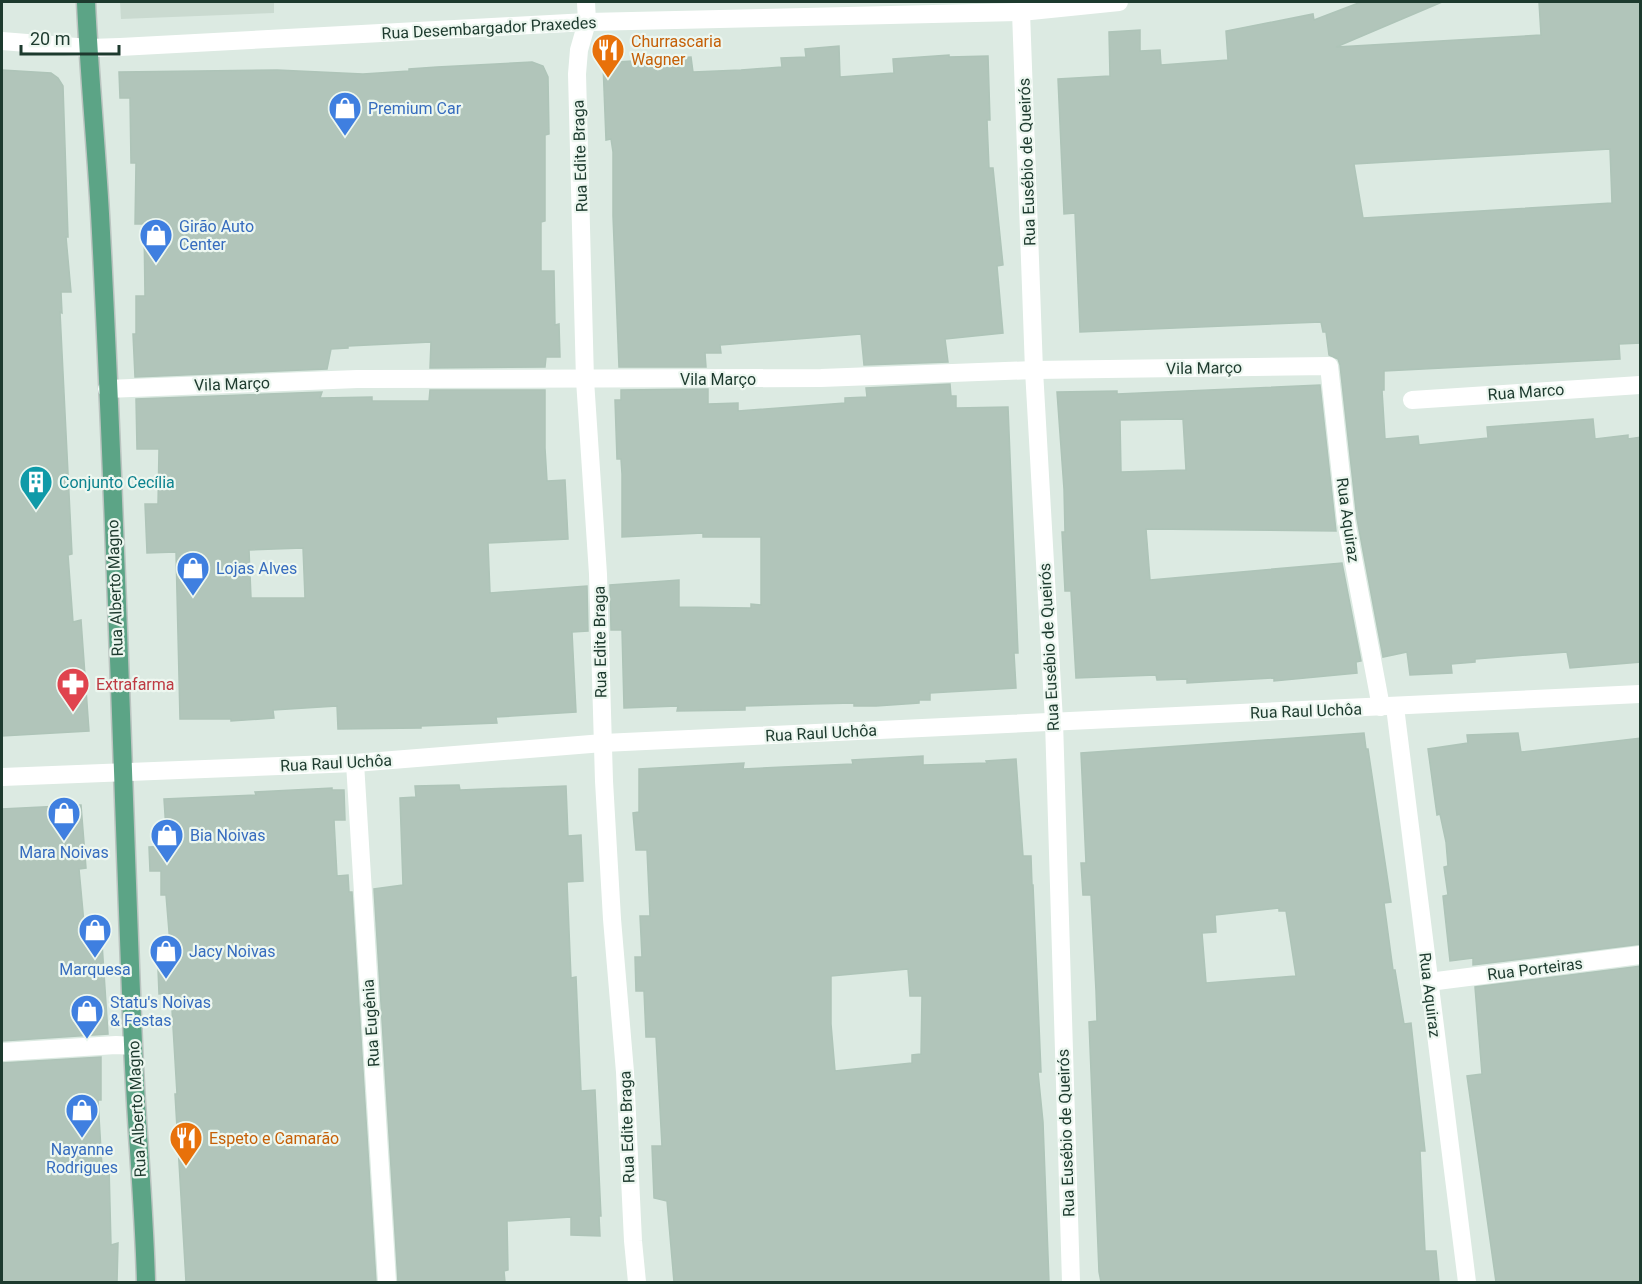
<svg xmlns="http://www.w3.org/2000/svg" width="1642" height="1284" font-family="Roboto,sans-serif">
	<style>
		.built { fill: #cadad0 }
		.building { fill: #b1c5ba; stroke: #aec4b8; stroke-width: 1.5; fill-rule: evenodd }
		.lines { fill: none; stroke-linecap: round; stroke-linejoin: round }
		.major-casing { stroke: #bbc4c0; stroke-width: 21 }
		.minor { stroke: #fff; stroke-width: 18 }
		.major { stroke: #5ca486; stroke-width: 18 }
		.labels { text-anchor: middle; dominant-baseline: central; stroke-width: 4.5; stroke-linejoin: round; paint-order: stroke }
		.street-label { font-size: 16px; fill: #1d3a2e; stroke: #edf7f0 }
		.food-label { font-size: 16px; fill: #c56008; stroke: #edf7f0; text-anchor: start }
		.shop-label { font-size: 16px; fill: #366cbe; stroke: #edf7f0; text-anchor: start }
		.culture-label { font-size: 16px; fill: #0d838f; stroke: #edf7f0; text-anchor: start }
		.health-label { font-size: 16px; fill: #be3a42; stroke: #edf7f0; text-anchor: start }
	</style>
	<rect width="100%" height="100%" fill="#dceae2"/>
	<path class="built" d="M 120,2 L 274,2 L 274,13 L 121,19 Z"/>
	<g class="building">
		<path d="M 1361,2 L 1442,2 L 1336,47 L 1541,35 L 1539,2 L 1641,2 L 1641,343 L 1619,344 L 1620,359 L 1384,371 L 1384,390 L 1382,390 L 1385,439 L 1418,436 L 1419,445 L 1488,438 L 1487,427 L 1593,419 L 1595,439 L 1628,435 L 1628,439 L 1641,437 L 1641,662 L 1570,668 L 1567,652 L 1475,659 L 1475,662 L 1451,664 L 1452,673 L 1410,675 L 1407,652 L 1383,657 L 1357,519 L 1340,365 L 1338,359 L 1329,355 L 1326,332 L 1323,332 L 1321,322 L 1080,332 L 1075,213 L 1064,214 L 1058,79 L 1110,76 L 1109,32 L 1140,30 L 1140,51 L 1160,50 L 1161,65 L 1228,60 L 1226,31 L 1313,14 L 1314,20 ZM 1610,149 L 1612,203 L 1363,218 L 1354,164 Z"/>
		<path d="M 839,46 L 840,77 L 894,73 L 893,59 L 949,55 L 949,57 L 988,56 L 990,120 L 987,120 L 989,168 L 993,168 L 1003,265 L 997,266 L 1003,333 L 945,339 L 948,362 L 864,365 L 861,334 L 720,345 L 721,353 L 705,353 L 706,367 L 619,367 L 613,216 L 613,152 L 611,139 L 606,140 L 603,63 L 691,57 L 693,72 L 741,70 L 782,67 L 781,58 L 806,57 L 805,49 Z"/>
		<path d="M 532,62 L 543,66 L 548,77 L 549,134 L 545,135 L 545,221 L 541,222 L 541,271 L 554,271 L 555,325 L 559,324 L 560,357 L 546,357 L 545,367 L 430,368 L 431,342 L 348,346 L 348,348 L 331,349 L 327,369 L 135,377 L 133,334 L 136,334 L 136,296 L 145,296 L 144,224 L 135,224 L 136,163 L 131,163 L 130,98 L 120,98 L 119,72 L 277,70 L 363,74 L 409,71 L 409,69 L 437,67 Z"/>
		<path d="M 2,70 L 51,73 L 58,78 L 63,86 L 68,237 L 66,237 L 71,292 L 61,292 L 62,313 L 60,312 L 72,554 L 68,555 L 73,622 L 81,620 L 89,731 L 2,736 Z"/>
		<path d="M 950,384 L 951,396 L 956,396 L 956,408 L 1008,407 L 1018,653 L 1014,653 L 1016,688 L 930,693 L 930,700 L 919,700 L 919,703 L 876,706 L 854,706 L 854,703 L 812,704 L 745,706 L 745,710 L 677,711 L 678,706 L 624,708 L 622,630 L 611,630 L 610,585 L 679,580 L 679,607 L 751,608 L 751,604 L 761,605 L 761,537 L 703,537 L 703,533 L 622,537 L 622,474 L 621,459 L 617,459 L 615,400 L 621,400 L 621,390 L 708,389 L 708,404 L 738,403 L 738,411 L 845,403 L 845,398 L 867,397 L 866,388 Z"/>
		<path d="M 1320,385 L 1336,531 L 1146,529 L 1150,580 L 1342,563 L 1361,661 L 1356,662 L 1357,673 L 1274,681 L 1274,678 L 1187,683 L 1187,679 L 1157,680 L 1156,675 L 1076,678 L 1071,591 L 1065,591 L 1062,532 L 1065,532 L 1064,489 L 1057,392 L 1117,391 L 1117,394 ZM 1183,419 L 1186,470 L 1121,472 L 1120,420 Z"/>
		<path d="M 430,390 L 545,390 L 545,448 L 547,481 L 565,480 L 568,539 L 488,543 L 490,593 L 587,586 L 588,631 L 572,632 L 576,712 L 496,717 L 497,723 L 421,726 L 421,728 L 338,729 L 337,706 L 273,710 L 274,718 L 231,721 L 231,719 L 180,719 L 176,552 L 147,553 L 145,504 L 158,504 L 159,449 L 137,449 L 136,399 L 322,392 L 320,398 L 372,397 L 372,401 L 429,401 ZM 303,548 L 305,598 L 251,598 L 249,550 Z"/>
		<path d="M 1364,733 L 1366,749 L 1368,749 L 1391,902 L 1384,903 L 1393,970 L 1395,970 L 1404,1024 L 1411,1023 L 1425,1151 L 1420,1151 L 1425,1251 L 1436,1251 L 1439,1282 L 1101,1282 L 1099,1272 L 1089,1022 L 1097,1021 L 1096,991 L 1091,895 L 1083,895 L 1081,863 L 1086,863 L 1081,753 ZM 1279,908 L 1279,911 L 1286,911 L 1296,976 L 1206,983 L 1202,933 L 1216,932 L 1215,915 Z"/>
		<path d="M 1518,733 L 1521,752 L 1641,738 L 1641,944 L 1473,965 L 1473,958 L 1450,961 L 1443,896 L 1448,895 L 1444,867 L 1448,866 L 1446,842 L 1440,814 L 1437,815 L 1428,749 L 1468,743 L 1467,735 Z"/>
		<path d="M 923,756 L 923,765 L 987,763 L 986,761 L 1016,759 L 1023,856 L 1031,856 L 1032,885 L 1033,885 L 1041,1072 L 1038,1072 L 1043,1122 L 1049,1282 L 674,1282 L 667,1201 L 654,1198 L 652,1146 L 662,1146 L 656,1037 L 646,1037 L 644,991 L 636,991 L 635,957 L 642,957 L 640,916 L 650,916 L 647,850 L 636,850 L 633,813 L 639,812 L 639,769 L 744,763 L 743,769 L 783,767 L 853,764 L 852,760 ZM 908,969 L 910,996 L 922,996 L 921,1054 L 912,1055 L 912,1063 L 835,1071 L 831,1024 L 831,976 Z"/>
		<path d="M 459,785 L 460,790 L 566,786 L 568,836 L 581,835 L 583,881 L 567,882 L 571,978 L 576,977 L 581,1091 L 595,1090 L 601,1216 L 599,1216 L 600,1236 L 571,1235 L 571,1217 L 507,1221 L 508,1270 L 504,1271 L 505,1282 L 398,1282 L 374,889 L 403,885 L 400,798 L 416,797 L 415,786 Z"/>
		<path d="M 332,788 L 332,790 L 344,790 L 345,820 L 334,820 L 337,876 L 348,875 L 349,892 L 352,892 L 376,1282 L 186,1282 L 175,1094 L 177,1094 L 171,993 L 159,994 L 157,944 L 170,944 L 166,895 L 161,895 L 161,871 L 150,871 L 149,847 L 167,846 L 164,799 L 256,795 L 255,792 Z"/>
		<path d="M 81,805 L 86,868 L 79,869 L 86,945 L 102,943 L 108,1034 L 2,1041 L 2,809 Z"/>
		<path d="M 1641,966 L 1641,1282 L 1496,1282 L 1467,1076 L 1482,1074 L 1475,987 Z"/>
		<path d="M 101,1057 L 101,1100 L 98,1100 L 102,1167 L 109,1166 L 111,1245 L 118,1243 L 117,1282 L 2,1282 L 2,1063 Z"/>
	</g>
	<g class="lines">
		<g class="major-casing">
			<path id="major" d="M 86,2 C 89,72 96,143 100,214 C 115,490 122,768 133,1044 C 136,1124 144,1203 146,1282"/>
		</g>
		<g class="minor">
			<path d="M 586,2 L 587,22 L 579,50 L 577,74 L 585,380 L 598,574 L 604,781 L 612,919 L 625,1072 L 633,1241 L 637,1282"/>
			<path d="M 1021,12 L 1034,370 L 1054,721 L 1071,1282"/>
			<path d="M 2,41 L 89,48 L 120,47 L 587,22 L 1021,12 L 1119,2"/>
			<path d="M 107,389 L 357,379 L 821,378 L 1034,370 L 1329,366 L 1346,521 L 1381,707"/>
			<path d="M 1412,400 L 1640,385"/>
			<path d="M 1395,707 L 1467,1282"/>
			<path d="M 355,763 L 387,1282"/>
			<path d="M 2,777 L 355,763 L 603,743 L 1640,694"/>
			<path d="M 1429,982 L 1640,955"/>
			<path d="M 2,1052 L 116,1045 L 133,1046"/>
		</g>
		<use href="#major" class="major"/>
	</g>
	<defs>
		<g id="restaurant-pin" transform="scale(1.725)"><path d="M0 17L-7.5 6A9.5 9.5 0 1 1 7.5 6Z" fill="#e8710a" stroke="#edf7f0"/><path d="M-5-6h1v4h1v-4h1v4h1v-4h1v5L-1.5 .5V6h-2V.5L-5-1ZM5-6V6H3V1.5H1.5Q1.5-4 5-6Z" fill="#fff"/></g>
		<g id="shop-pin" transform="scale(1.725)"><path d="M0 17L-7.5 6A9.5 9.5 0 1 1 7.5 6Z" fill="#3f7fe0" stroke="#edf7f0"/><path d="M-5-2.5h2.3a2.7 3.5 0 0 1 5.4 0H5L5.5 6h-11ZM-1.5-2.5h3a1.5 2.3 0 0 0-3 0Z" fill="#fff"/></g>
		<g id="building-pin" transform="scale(1.725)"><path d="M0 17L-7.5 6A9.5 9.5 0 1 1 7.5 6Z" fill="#0f9aa8" stroke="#edf7f0"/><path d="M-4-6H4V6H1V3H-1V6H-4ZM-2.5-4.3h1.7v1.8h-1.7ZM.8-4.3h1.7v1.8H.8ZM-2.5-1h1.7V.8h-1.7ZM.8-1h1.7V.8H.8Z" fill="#fff"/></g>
		<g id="pharmacy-pin" transform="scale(1.725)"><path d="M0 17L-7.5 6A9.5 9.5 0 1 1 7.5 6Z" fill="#e0444e" stroke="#edf7f0"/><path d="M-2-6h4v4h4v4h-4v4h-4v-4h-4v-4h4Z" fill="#fff"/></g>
	</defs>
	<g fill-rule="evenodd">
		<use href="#restaurant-pin" x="608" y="50"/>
		<use href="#shop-pin" x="345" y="108"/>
		<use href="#shop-pin" x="156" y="235"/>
		<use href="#building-pin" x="36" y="482"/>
		<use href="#shop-pin" x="193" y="568"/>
		<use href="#pharmacy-pin" x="73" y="684"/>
		<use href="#shop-pin" x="64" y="813"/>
		<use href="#shop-pin" x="167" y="835"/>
		<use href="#shop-pin" x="95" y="930"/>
		<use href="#shop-pin" x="166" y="951"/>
		<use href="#shop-pin" x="87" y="1011"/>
		<use href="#shop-pin" x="82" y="1110"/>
		<use href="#restaurant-pin" x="186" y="1138"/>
	</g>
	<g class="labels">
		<g class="street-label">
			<text transform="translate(489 28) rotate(-3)">Rua Desembargador Praxedes</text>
			<text transform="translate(580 156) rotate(-92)">Rua Edite Braga</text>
			<text transform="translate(1027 162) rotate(-92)">Rua Eusébio de Queirós</text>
			<text transform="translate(1204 368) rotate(-1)">Vila Março</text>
			<text x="718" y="379">Vila Março</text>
			<text transform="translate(232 384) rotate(-2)">Vila Março</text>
			<text transform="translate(1526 392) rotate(-4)">Rua Marco</text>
			<text transform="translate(1348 520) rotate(82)">Rua Aquiraz</text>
			<text transform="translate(115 588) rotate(-92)">Rua Alberto Magno</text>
			<text transform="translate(600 642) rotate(-91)">Rua Edite Braga</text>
			<text transform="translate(1049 647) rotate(-93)">Rua Eusébio de Queirós</text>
			<text transform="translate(1306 711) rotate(-2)">Rua Raul Uchôa</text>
			<text transform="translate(821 733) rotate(-3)">Rua Raul Uchôa</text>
			<text transform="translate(336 763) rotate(-3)">Rua Raul Uchôa</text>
			<text transform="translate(1535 969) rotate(-7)">Rua Porteiras</text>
			<text transform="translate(1430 995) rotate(83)">Rua Aquiraz</text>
			<text transform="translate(371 1023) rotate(-94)">Rua Eugênia</text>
			<text transform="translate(137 1109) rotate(-93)">Rua Alberto Magno</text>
			<text transform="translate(627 1127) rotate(-92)">Rua Edite Braga</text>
			<text transform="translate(1066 1133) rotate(-92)">Rua Eusébio de Queirós</text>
		</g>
		<g class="food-label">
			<text x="631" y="41">Churrascaria<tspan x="631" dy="18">Wagner</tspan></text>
			<text x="209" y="1138">Espeto e Camarão</text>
		</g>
		<g class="shop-label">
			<text x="368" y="108">Premium Car</text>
			<text x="179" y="226">Girão Auto<tspan x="179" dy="18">Center</tspan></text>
			<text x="216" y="568">Lojas Alves</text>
			<text x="190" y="835">Bia Noivas</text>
			<text x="64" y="852" text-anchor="middle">Mara Noivas</text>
			<text x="189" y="951">Jacy Noivas</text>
			<text x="95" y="969" text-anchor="middle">Marquesa</text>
			<text x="110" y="1002">Statu's Noivas<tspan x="110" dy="18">&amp; Festas</tspan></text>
			<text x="82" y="1149" text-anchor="middle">Nayanne<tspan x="82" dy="18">Rodrigues</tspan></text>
		</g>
		<g class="culture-label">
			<text x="59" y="482">Conjunto Cecília</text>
		</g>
		<g class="health-label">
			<text x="96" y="684">Extrafarma</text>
		</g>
	</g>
	<rect width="1642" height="1284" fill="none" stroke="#1d3a2e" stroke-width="6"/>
	<path d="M21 45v9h98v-9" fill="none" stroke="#1d3a2e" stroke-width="3"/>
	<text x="30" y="45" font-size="18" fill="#1d3a2e" stroke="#edf7f0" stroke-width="4.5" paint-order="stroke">20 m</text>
</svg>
